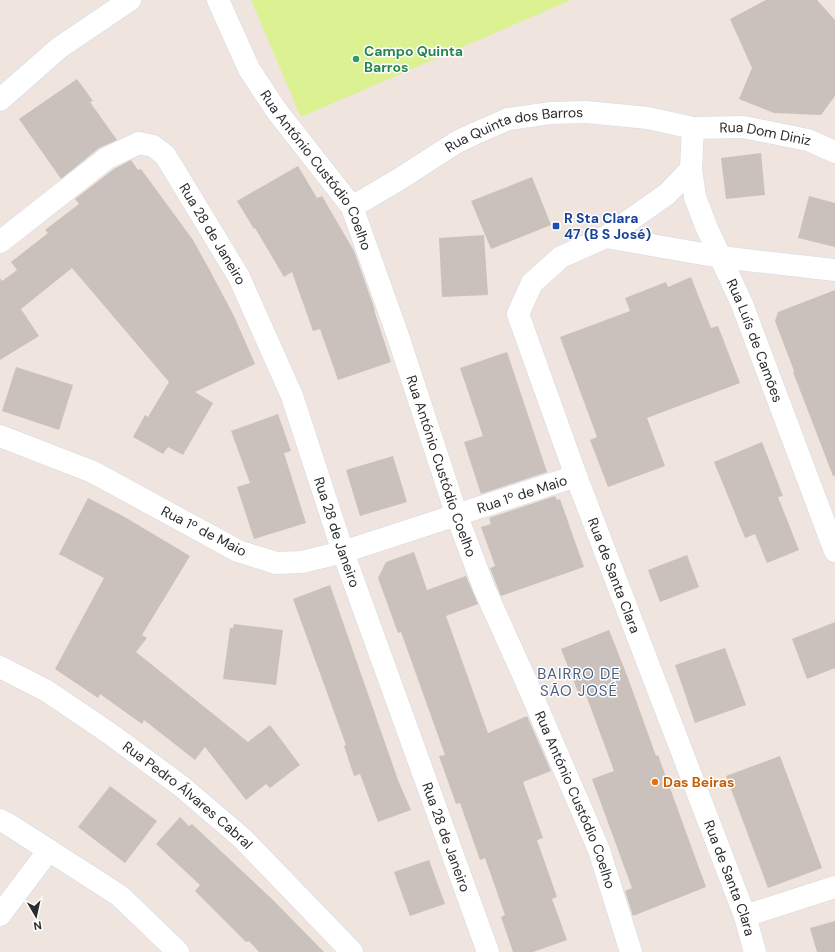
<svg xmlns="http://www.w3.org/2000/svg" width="835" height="952" font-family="'DM Sans',sans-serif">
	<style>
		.pitch { fill: #dbf192 }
		.building { fill: #cac1bd }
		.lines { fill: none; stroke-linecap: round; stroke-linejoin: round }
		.street-casing { stroke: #d3dae6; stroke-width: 23 }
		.secondary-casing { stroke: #d3dae6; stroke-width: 23 }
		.street { stroke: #fff; stroke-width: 22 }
		.secondary { stroke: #fff; stroke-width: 22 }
		.leisure-dot { fill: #2e9e5b; stroke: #fff; stroke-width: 1.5 }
		.transit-dot { fill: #1a4fb4; stroke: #fff; stroke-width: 1.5 }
		.food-dot { fill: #e8710a; stroke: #fff; stroke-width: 1.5 }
		.labels { text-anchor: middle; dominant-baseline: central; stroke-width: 3; stroke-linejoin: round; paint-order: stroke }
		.leisure-label { font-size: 14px; font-weight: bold; fill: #27864d; stroke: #fff; text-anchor: start }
		.street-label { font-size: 14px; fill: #2c2c2c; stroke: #fff }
		.transit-label { font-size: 14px; font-weight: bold; fill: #164399; stroke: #fff; text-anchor: start }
		.food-label { font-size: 14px; font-weight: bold; fill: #c56008; stroke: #fff; text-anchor: start }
		.neighbourhood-label { font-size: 15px; letter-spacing: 1px; fill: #495e81; stroke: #fff }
	</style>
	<rect width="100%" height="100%" fill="#efe4de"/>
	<path class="pitch" d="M 251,0 L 571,0 L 301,117 Z"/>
	<g class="building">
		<path d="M 766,0 L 817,0 L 835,20 L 835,96 L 821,115 L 774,113 L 739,99 L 752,68 L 730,19 Z"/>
		<path d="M 77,79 L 93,101 L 90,102 L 117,140 L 99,148 L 61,179 L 19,119 Z"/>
		<path d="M 761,153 L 765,195 L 726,199 L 721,158 Z"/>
		<path d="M 131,160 L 138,170 L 141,169 L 193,240 L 208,267 L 234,316 L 255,364 L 195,392 L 213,403 L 183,455 L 168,447 L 163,454 L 133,437 L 145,415 L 148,417 L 169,382 L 72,268 L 21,309 L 39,336 L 0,360 L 0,278 L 2,281 L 17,270 L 11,262 L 48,233 L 45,230 L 79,204 L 75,199 L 114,169 Z"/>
		<path d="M 298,166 L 317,198 L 322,196 L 354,251 L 375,310 L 374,310 L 391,362 L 338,380 L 320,329 L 313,331 L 292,272 L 284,277 L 255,228 L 254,229 L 237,201 Z"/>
		<path d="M 532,177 L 551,225 L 491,249 L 471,201 Z"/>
		<path d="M 809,196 L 835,203 L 835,247 L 798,238 Z"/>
		<path d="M 484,235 L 488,295 L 442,297 L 439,238 Z"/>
		<path d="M 691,277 L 711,328 L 718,326 L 740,383 L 647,418 L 665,466 L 608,487 L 590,440 L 597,437 L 560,337 L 630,311 L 625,298 L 666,282 L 668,287 Z"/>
		<path d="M 835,290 L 835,476 L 833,476 L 793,372 L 794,371 L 775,321 L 778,312 Z"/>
		<path d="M 507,352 L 547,472 L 481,494 L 464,442 L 483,436 L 460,368 Z"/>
		<path d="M 16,367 L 73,385 L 59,430 L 2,411 Z"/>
		<path d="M 278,414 L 291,451 L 284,453 L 306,523 L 254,539 L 237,487 L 250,483 L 231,431 Z"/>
		<path d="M 762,442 L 783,496 L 778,497 L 799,550 L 767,563 L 755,534 L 745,538 L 714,462 Z"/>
		<path d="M 393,456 L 407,502 L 360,516 L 346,470 Z"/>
		<path d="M 555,496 L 557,500 L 560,499 L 584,567 L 501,596 L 490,568 L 495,566 L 481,527 L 491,524 L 489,518 Z"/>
		<path d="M 88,498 L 123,516 L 190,556 L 142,635 L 147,638 L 136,652 L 248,742 L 270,725 L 300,765 L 270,788 L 266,784 L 246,800 L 205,747 L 195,760 L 144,720 L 142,724 L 100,694 L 98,698 L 55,669 L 104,578 L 59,554 Z"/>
		<path d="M 414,552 L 427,590 L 466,576 L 478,604 L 446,616 L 488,733 L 527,716 L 551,771 L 523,782 L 543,838 L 537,840 L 557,897 L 552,899 L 567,940 L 533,952 L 513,952 L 501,917 L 505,915 L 485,858 L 480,860 L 460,803 L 456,804 L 439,756 L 445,755 L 401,632 L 398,633 L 378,578 L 386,562 Z"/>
		<path d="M 687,555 L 699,587 L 660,602 L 648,570 Z"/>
		<path d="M 330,585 L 398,780 L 411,810 L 378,822 L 360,774 L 354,776 L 344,746 L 346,745 L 293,599 Z"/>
		<path d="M 835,622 L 835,668 L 807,679 L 792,639 Z"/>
		<path d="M 234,624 L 283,630 L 276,685 L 223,679 L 230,628 L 233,628 Z"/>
		<path d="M 609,630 L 628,678 L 656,756 L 658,755 L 706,887 L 633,916 L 625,891 L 632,888 L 592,779 L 614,771 L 586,695 L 580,697 L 561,649 Z"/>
		<path d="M 725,648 L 746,705 L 695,723 L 675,665 Z"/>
		<path d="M 780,756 L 822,868 L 768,888 L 726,776 Z"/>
		<path d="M 110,786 L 157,821 L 125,863 L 78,827 Z"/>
		<path d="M 180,817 L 189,826 L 192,824 L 272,899 L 324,952 L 259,952 L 249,941 L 246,942 L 195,891 L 200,885 L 156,844 Z"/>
		<path d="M 429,860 L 445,904 L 410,916 L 394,872 Z"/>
		<path d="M 835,921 L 835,952 L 817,952 L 810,928 Z"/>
	</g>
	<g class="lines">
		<g class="street-casing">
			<g id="street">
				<path id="s1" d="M 218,0 L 249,69 L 276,110 L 352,207 L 398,336 L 457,516 L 484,588 L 525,679 L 599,850 L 631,952"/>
				<path d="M 0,100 L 59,48 L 130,0"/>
				<path id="s2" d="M 693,128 L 691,169 L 695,197 L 706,226 L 742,304 L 835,551"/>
				<path id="s3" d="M 691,169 L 667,194 L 606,237 L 561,257 L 532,283 L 518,314 L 576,476 L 745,916 L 755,952"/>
				<path id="s4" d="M 352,207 L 398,180 L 457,142 L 476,133 L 508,119 L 551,113 L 586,112 L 648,118 L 693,128 L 743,127 L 808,140 L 835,152"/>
				<path d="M 606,237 L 720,257 L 835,270"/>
				<path id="s5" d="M 0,242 L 107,158 L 139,143 L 153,146 L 165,155 L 239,277 L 292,396 L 343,552 L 488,952"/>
				<path d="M 0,436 L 93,472 L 238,551 L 276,563 L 302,562 L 343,552 L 576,476"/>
				<path id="s6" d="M 0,667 L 47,691 L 109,733 L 181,786 L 242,838 L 352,952"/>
				<path d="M 0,915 L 49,850"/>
				<path d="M 745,916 L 835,887"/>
			</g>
		</g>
		<g class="secondary-casing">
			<path id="secondary" d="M 0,820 L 8,824 L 120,896 L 178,952"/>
		</g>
		<use href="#street" class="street"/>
		<use href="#secondary" class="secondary"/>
	</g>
	<circle class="leisure-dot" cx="356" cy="59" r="4"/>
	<rect class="transit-dot" x="552" y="222" width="8" height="8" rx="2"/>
	<circle class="food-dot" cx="655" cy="782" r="4"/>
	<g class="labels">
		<g class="leisure-label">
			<text x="364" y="51">Campo Quinta<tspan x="364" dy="16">Barros</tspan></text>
		</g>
		<g class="street-label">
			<text stroke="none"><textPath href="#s4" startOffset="183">Rua Quinta dos Barros</textPath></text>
			<text stroke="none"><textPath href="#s4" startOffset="439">Rua Dom Diniz</textPath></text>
			<text stroke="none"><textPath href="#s1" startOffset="198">Rua António Custódio Coelho</textPath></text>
			<text stroke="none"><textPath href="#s5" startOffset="293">Rua 28 de Janeiro</textPath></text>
			<text stroke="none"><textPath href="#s2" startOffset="225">Rua Luís de Camões</textPath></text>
			<text stroke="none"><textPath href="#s1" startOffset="522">Rua António Custódio Coelho</textPath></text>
			<text transform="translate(522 494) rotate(-18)">Rua 1º de Maio</text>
			<text transform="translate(204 531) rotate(27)">Rua 1º de Maio</text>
			<text stroke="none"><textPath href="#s5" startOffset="617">Rua 28 de Janeiro</textPath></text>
			<text stroke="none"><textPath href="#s3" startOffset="510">Rua de Santa Clara</textPath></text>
			<text stroke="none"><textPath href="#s6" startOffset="228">Rua Pedro Álvares Cabral</textPath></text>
			<text stroke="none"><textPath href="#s1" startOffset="882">Rua António Custódio Coelho</textPath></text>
			<text stroke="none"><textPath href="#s5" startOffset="941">Rua 28 de Janeiro</textPath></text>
			<text stroke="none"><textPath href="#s3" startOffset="834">Rua de Santa Clara</textPath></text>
		</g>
		<g class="transit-label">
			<text x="564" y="218">R Sta Clara<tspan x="564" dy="16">47 (B S José)</tspan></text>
		</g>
		<g class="food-label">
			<text x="663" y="782">Das Beiras</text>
		</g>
		<g class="neighbourhood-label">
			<text x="579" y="674">BAIRRO DE<tspan x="579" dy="17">SÃO JOSÉ</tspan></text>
		</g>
	</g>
	<g transform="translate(36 916) rotate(171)" stroke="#ffffff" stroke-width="3" paint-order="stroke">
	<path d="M0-3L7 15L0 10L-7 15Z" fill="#2c2c2c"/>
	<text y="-6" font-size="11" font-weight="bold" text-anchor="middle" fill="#2c2c2c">N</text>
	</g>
</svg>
